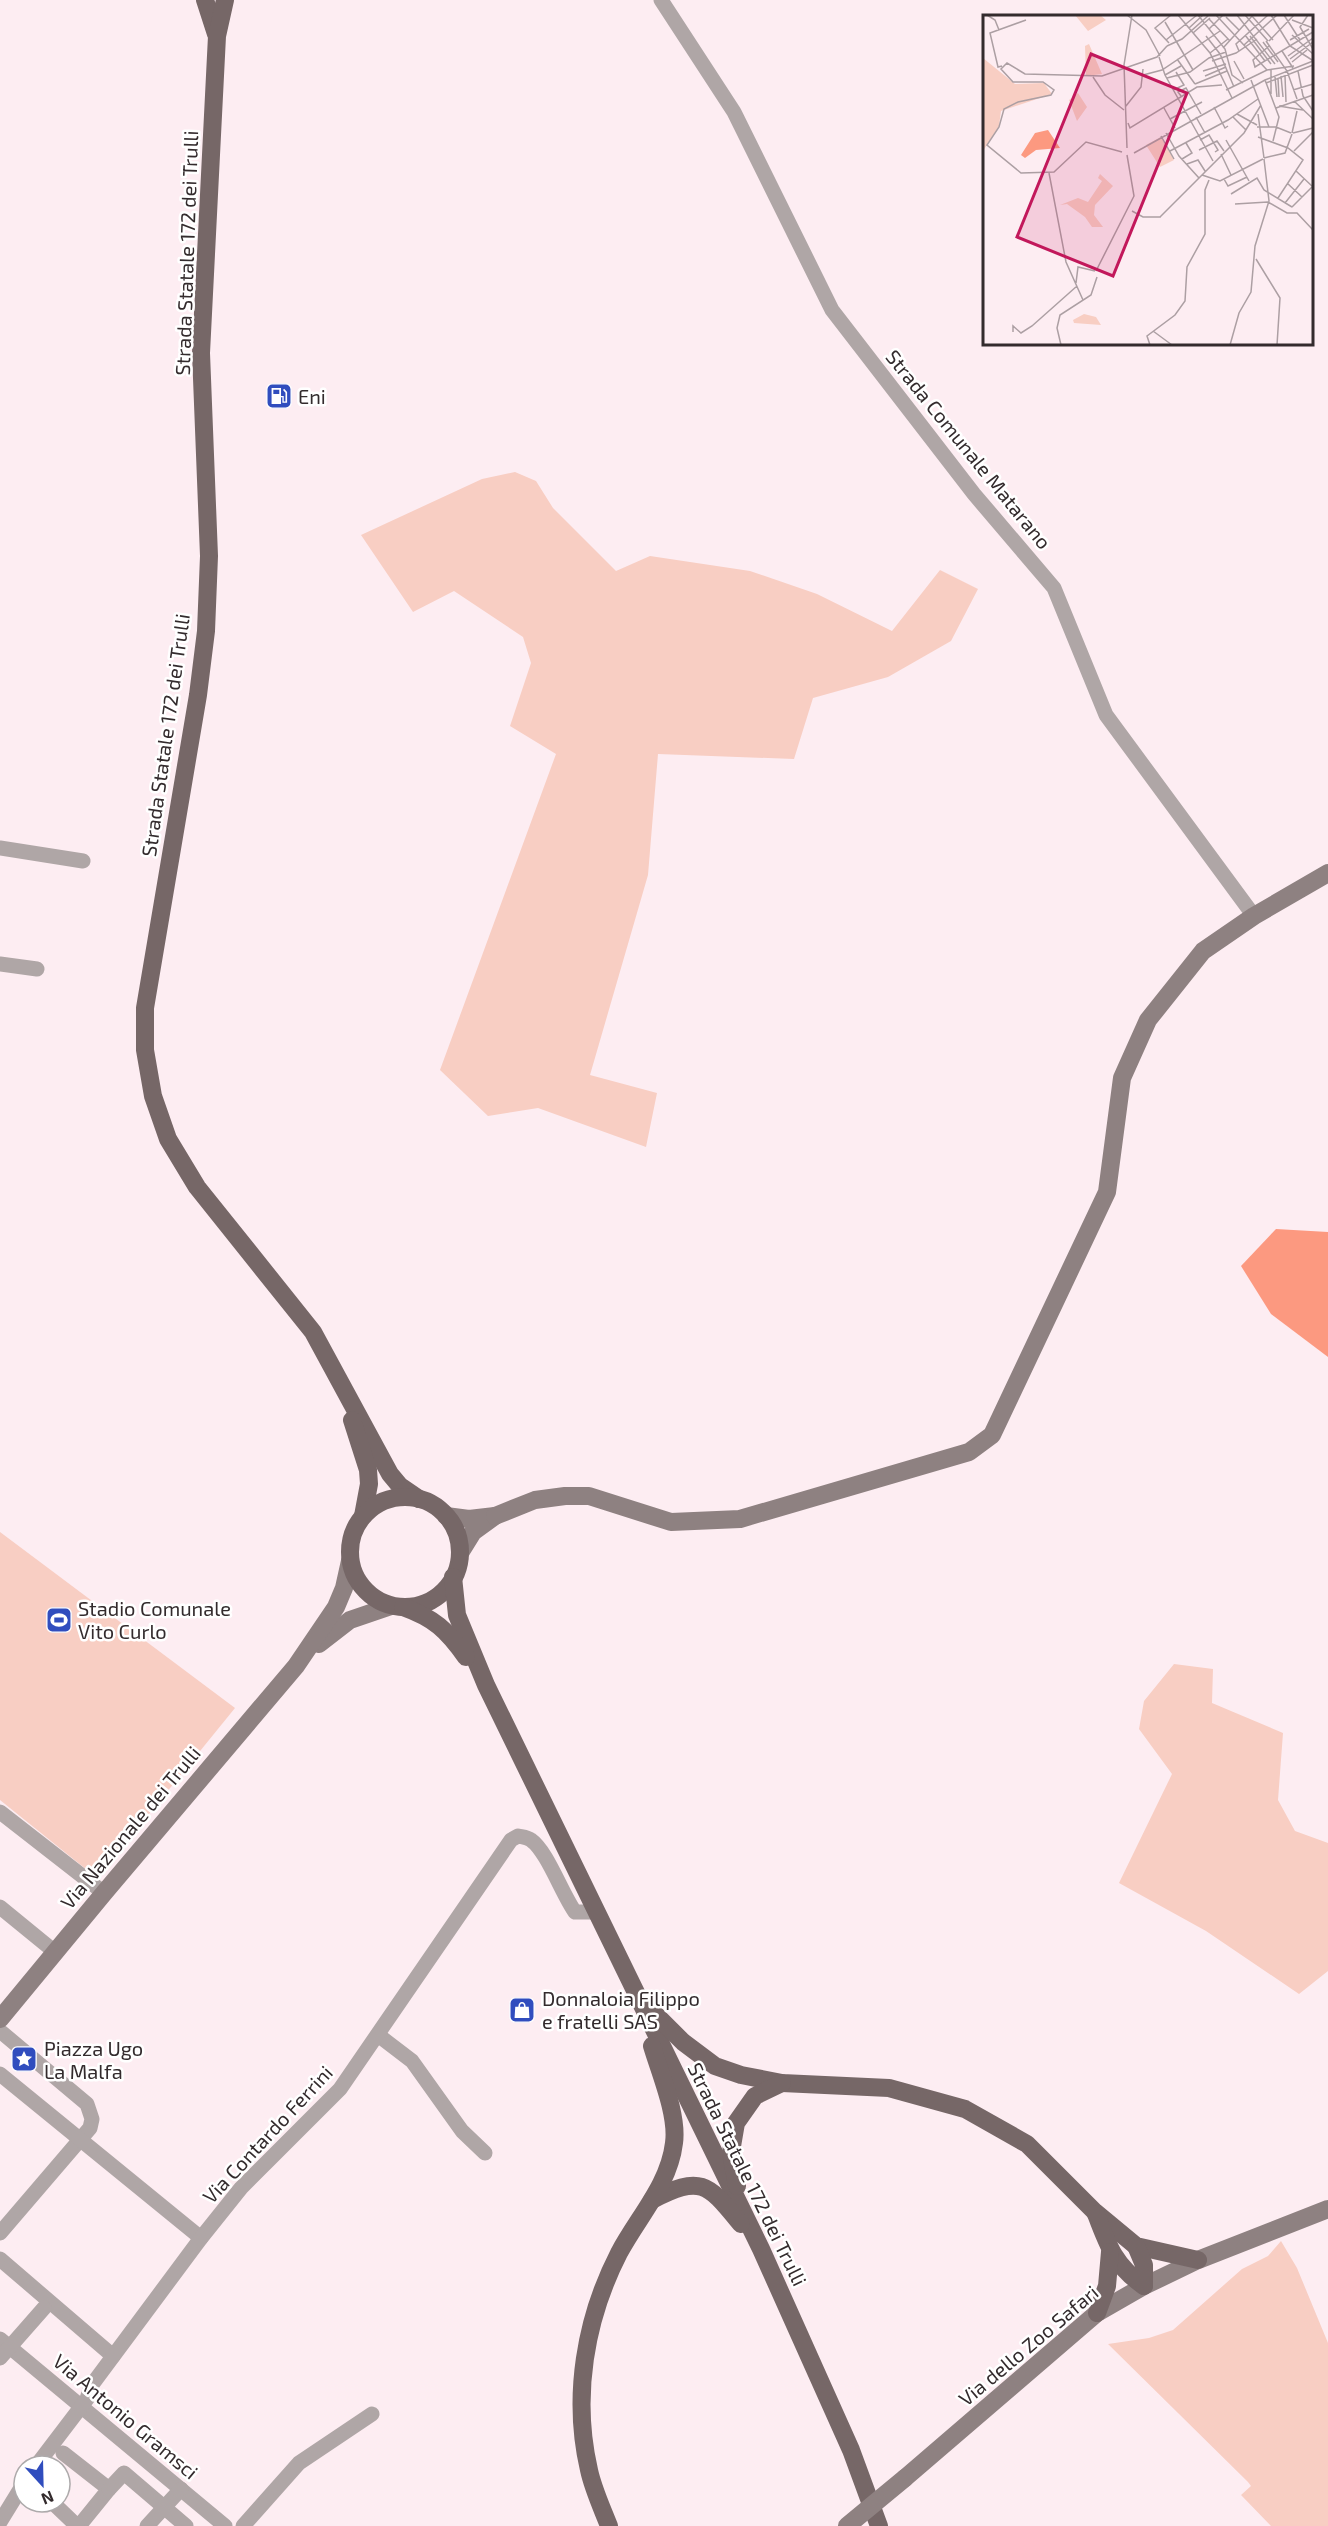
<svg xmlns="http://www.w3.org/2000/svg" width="1328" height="2526" font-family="'Exo 2',sans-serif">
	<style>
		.green { fill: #f8cec3 }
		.forest { fill: #fc9980 }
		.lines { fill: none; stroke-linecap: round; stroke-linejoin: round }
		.street { stroke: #afa6a6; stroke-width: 15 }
		.secondary { stroke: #8e8181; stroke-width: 18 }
		.primary { stroke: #766767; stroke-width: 18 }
		.secondary-bridge { stroke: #8e8181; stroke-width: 18 }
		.labels { text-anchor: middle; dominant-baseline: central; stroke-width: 5; stroke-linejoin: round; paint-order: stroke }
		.street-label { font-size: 20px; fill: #332b2d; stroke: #fff }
		.poi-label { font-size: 20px; fill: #332b2d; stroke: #fff; text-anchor: start }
		.inset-road { fill: none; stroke: #ac9fa3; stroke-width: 1.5 }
		.view { fill: #c2185b; fill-opacity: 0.15; stroke: #c2185b; stroke-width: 3 }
		.inset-edge { fill: none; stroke: #332b2d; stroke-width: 3 }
	</style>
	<rect width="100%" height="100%" fill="#fdedf2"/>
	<g class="green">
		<path d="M 515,472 L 536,481 L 553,508 L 616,571 L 650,556 L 750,571 L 817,594 L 892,631 L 940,570 L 978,589 L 951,641 L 888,677 L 813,698 L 794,759 L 658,754 L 648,875 L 590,1075 L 657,1093 L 646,1147 L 538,1108 L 488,1116 L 440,1070 L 556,754 L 510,726 L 531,663 L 523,637 L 454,591 L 413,612 L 361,535 L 482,479 Z"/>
		<path d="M 0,1532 L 235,1708 L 97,1878 L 0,1800 Z"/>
		<path d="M 1174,1664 L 1213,1669 L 1212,1703 L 1283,1733 L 1278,1800 L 1295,1831 L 1328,1843 L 1328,1971 L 1299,1994 L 1206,1931 L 1119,1883 L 1172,1774 L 1139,1729 L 1144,1701 Z"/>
		<path d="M 1281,2241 L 1297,2268 L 1328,2343 L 1328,2526 L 1271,2526 L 1241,2495 L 1251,2486 L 1248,2482 L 1108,2344 L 1149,2338 L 1173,2330 L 1242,2269 L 1268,2256 Z"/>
	</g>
	<path class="forest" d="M 1276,1229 L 1328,1232 L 1328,1357 L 1271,1314 L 1241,1266 Z"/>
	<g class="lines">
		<g class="street">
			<path d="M 661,0 L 734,112 L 832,310 L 974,494 L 1054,588 L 1106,715 L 1254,916"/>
			<path d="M 0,848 L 83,861"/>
			<path d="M 0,964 L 37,969"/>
			<path d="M 0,1812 L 104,1893"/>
			<path d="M 0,1907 L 55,1952"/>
			<path d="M 0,2031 L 87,2104 L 92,2119 L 90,2128 L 0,2233"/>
			<path d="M 378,2035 L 412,2061 L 462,2131 L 485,2153"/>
			<path d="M 0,2074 L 201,2238"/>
			<path d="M 0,2259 L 113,2356"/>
			<path d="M 0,2339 L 225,2526"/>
			<path d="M 0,2358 L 44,2308"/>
			<path d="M 63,2453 L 109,2489 L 79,2526"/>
			<path d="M 36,2466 L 87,2399 L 91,2386 L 201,2238 L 241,2188 L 340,2089 L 511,1840 L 518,1836 C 522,1837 527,1837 531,1840 C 547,1851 562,1894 575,1912 L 595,1912"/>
			<path d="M 109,2489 L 124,2473 L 186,2526"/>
			<path d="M 52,2502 L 77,2526"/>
			<path d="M 0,2522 L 24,2483"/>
			<path d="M 147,2526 L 181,2489"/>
			<path d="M 243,2526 L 299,2463 L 372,2414"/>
		</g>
		<g class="secondary">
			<path d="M 446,1516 L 469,1519 L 495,1516 L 473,1532 L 460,1553"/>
			<path d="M 495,1516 L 535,1500 L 565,1496 L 589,1496 L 671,1522 L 740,1519 L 969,1452 L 992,1435 L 1107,1192 L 1122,1078 L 1148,1020 L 1203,951 L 1254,916 L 1328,873"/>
			<path d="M 319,1644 L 350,1620 L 391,1606"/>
			<path d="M 0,2019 L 104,1893 L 296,1666 L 336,1607 L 344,1588 L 350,1561"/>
			<path d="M 905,2478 L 1097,2313 L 1144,2286 L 1198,2260 L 1328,2209"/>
		</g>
		<g class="primary">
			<path d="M 205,0 L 216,34"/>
			<path d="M 225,0 L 217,36 L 201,353 L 209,556 L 206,631 L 198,695 L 145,1008 L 145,1050 L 153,1096 L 168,1139 L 197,1187 L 313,1332 L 390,1474 L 400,1486 L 419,1499"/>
			<path d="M 352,1420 L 368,1470 L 369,1484 L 363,1516"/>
			<circle cx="405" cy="1552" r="55"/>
			<path d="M 453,1577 L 457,1615 L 486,1685 L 761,2249 L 851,2450 L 879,2526"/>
			<path d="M 403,1607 C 434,1618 447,1630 466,1657"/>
			<path d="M 649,2008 L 683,2042 L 715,2066 L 741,2075 L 782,2083 L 889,2088 L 965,2109 L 1027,2144 L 1095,2212 L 1136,2246 L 1198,2260"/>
			<path d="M 737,2186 L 731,2152 L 736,2123 L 755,2096 L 782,2083"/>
			<path d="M 652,2200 C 702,2174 708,2184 741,2224"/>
			<path d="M 1096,2214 C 1108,2246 1115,2266 1144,2286"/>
			<path d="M 1136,2246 L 1144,2265 L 1144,2286"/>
			<path d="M 1097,2313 L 1107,2286 L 1110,2252"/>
			<path d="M 609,2526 C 602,2508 593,2489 589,2470 C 572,2397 585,2319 619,2253 C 638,2217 669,2185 674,2143 C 678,2115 660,2073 652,2046"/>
		</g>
		<path class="secondary-bridge" d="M 847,2526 L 905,2478"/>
	</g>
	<defs>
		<g id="fuel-square" transform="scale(1.35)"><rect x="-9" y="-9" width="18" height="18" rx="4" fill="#304dbe" stroke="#fff"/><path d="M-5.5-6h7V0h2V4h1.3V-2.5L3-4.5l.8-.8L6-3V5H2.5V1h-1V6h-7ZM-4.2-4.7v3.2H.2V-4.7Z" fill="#fff"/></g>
		<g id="stadium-square" transform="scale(1.35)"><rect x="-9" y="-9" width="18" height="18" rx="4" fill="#304dbe" stroke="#fff"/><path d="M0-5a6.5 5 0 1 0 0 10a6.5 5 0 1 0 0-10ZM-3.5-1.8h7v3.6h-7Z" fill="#fff"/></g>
		<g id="shop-square" transform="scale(1.35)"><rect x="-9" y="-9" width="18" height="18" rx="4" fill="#304dbe" stroke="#fff"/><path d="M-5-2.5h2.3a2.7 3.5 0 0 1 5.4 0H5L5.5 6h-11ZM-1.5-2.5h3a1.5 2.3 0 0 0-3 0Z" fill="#fff"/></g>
		<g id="sight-square" transform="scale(1.35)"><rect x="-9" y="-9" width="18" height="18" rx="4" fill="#304dbe" stroke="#fff"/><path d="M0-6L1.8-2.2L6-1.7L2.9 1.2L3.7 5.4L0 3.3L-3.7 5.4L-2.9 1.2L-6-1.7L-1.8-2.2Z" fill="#fff"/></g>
	</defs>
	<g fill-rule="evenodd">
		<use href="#fuel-square" x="279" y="396"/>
		<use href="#stadium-square" x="59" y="1620"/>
		<use href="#shop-square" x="522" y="2010"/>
		<use href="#sight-square" x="24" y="2059"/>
	</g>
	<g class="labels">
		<g class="street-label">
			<text transform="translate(186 253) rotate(-88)">Strada Statale 172 dei Trulli</text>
			<text transform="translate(969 449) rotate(51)">Strada Comunale Matarano</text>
			<text transform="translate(165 735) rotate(-82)">Strada Statale 172 dei Trulli</text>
			<text transform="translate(130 1827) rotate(-50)">Via Nazionale dei Trulli</text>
			<text transform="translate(267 2134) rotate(-47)">Via Contardo Ferrini</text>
			<text transform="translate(748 2174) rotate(64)">Strada Statale 172 dei Trulli</text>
			<text transform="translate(1028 2345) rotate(-40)">Via dello Zoo Safari</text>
			<text transform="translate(126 2416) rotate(40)">Via Antonio Gramsci</text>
		</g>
		<g class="poi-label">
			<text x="298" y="396">Eni</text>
			<text x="78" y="1608">Stadio Comunale<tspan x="78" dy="23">Vito Curlo</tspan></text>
			<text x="542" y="1998">Donnaloia Filippo<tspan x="542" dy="23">e fratelli SAS</tspan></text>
			<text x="44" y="2048">Piazza Ugo<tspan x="44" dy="23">La Malfa</tspan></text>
		</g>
	</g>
	<g transform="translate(983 15)">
		<rect width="330" height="330" fill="#fdedf2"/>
		<path d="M 92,0 L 117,0 L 123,5 L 105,16 ZM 106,29 L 119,59 L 103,61 L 102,31 ZM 0,43 L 32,69 L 61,68 L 69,79 L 18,96 L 16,111 L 0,136 ZM 95,78 L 104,92 L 94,106 L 86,85 ZM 178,122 L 191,145 L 177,152 L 163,130 ZM 117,159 L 130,171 L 112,190 L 111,200 L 120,212 L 109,212 L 102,202 L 84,189 L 77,190 L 95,183 L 105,187 L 119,166 L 115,163 ZM 101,299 L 113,302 L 118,310 L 91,308 L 90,305 Z" fill="#f8cec3"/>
		<path d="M 65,115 L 77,133 L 53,135 L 42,143 L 38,140 L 52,118 Z" fill="#fc9980"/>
		<path class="inset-road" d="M 4,0 L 12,5 L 16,15M 144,0 L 163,15 L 177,41M 195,0 L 227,38 L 249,83M 215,0 L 242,34 L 249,60 L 260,68M 233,0 L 284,55M 254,0 L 292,49M 262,0 L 285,26M 288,0 L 307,31 L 329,45M 301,0 L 317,25M 325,0 L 317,12 L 330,34M 269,1 L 290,25M 243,2 L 256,15M 226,4 L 247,26M 309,5 L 330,13M 182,7 L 210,55M 206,13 L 220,0M 226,14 L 240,0M 210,18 L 227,3M 262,20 L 282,46M 309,20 L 330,39M 223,21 L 237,39 L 251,72M 267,21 L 288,49M 183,25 L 214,0M 307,25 L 326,14M 283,26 L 304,56 L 314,84M 286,26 L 311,0M 280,27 L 295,47M 186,28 L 172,13 L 188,0M 261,30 L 294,0M 184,31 L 199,24 L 226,0M 286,31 L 270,45 L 272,52 L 330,17M 240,33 L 270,0M 256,36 L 253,29 L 285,0M 299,36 L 310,53M 227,38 L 245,24M 305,41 L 330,23M 176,42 L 182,60 L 230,146M 194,44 L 212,69M 307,44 L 330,27M 229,46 L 253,38 L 274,24M 251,46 L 261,64M 309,47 L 324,35M 19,51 L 15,52 L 7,18 L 43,5M 220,56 L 243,49M 315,56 L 320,81 L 330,96M 160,60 L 179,55 L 237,16M 182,60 L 198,51M 222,61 L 243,52M 298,61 L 300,82M 302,61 L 303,87M 110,62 L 122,80 L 141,95M 292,62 L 294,82M 184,63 L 207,57 L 226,43 L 243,37M 295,64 L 296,82M 268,65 L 286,112M 282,65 L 296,102 L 290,126M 283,68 L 330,50M 212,69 L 244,56M 190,75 L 201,70 L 193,57M 243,75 L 284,55 L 311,51M 310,75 L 330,69M 288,79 L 288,55M 198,81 L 195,77 L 203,73 L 218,99M 311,86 L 330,104M 143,91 L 158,72 L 160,54M 296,91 L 320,95M 231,92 L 242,113 L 245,111M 181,93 L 192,113M 293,93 L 330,80M 254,99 L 274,110M 275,99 L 281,143M 213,102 L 222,118M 250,102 L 263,115M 187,104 L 219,87M 145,108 L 147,113 L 214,72 L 239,70M 274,112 L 293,112 L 308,118M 183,118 L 196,141 L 216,163M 309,118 L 314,96M 310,118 L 330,113M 178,121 L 191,144M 275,122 L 305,133 L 320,145 L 295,183M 217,125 L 226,120 L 235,135 L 232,137M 243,125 L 266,166M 144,133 L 141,50 L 149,0M 216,135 L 234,126 L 241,136M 187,136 L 245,105 L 275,84M 311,136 L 330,117M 139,137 L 103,127 L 71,157 L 38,158 L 4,130 L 16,112 L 21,94 L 35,87 L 68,80 L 71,75 L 60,67 L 30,67 L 18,54 L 24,48 L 42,59 L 119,61 L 174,42 L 184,31M 151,138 L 282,65 L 330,46M 238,139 L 248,160M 281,143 L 302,138 L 309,119M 199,144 L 209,138 L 203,128M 204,149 L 215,145 L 222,156M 313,156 L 330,172M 66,158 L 83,247 L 100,285M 219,160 L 237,166 L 280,144M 241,164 L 245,171 L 264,162M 304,168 L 319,182M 248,179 L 274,163 L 281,175 L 309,192M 285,187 L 304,198 L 314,198 L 330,215M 302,188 L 321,164M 252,189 L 285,187M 309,192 L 330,171M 149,196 L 160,202 L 178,202M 177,202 L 261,118 L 278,90M 273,244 L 297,283 L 294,330M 113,256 L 151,181 L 144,140M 93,268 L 95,252 L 112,256M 170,316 L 189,330M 30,317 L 30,311 L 38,318 L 49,311 L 94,271M 78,330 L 74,313 L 77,300 L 108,280 L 114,262M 167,330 L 164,321 L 192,300 L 202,286 L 204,252 L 222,219 L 222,175 L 226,165M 247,330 L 256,298 L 268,277 L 272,231 L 286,186 L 281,144"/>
		<path class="view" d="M 108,39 L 204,78 L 130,261 L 34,222 Z"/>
		<rect width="330" height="330" class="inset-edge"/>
	</g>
	<g transform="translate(42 2484) rotate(158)"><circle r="28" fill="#ffffff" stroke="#adaaab" stroke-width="1.5"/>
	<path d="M0-4.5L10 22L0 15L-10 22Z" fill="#304dbe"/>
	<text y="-9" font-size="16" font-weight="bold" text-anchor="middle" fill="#332b2d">N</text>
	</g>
</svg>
